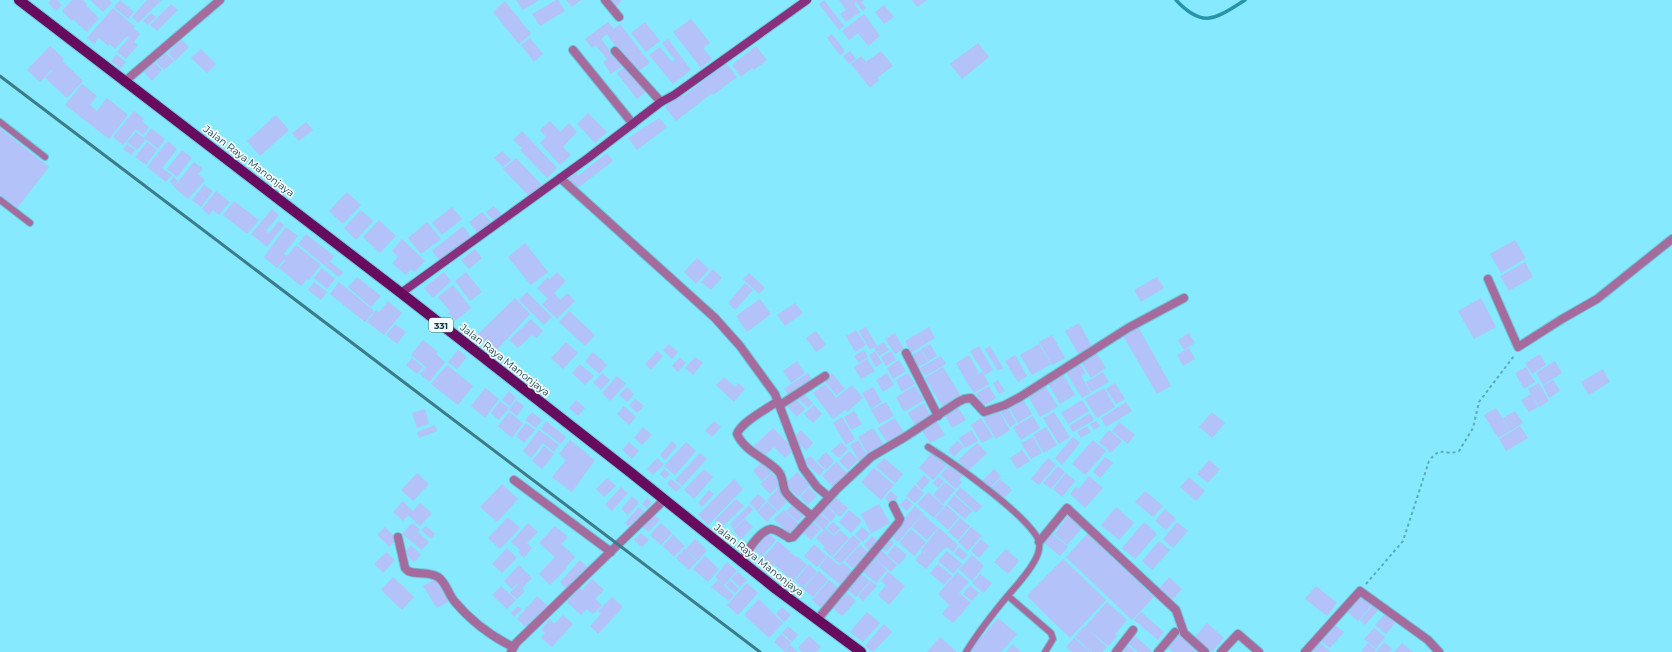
<svg xmlns="http://www.w3.org/2000/svg" width="1672" height="652" font-family="Montserrat,sans-serif">
	<style>
		.lines { fill: none; stroke-linecap: round; stroke-linejoin: round }
		.stream { stroke: #2794a8; stroke-width: 3.5 }
		.building { fill: #b3c2f8 }
		.lane-casing { stroke: #6fc6d9; stroke-width: 8 }
		.street-casing { stroke: #6fc6d9; stroke-width: 10 }
		.secondary-casing { stroke: #6fc6d9; stroke-width: 10 }
		.primary-casing { stroke: #6fc6d9; stroke-width: 12 }
		.path { stroke: #5cabbb; stroke-width: 2; stroke-dasharray: 3 3; stroke-linecap: butt }
		.lane { stroke: #a56b9c; stroke-width: 6 }
		.street { stroke: #a56b9c; stroke-width: 8 }
		.secondary { stroke: #88307d; stroke-width: 8 }
		.primary { stroke: #670b5f; stroke-width: 10 }
		.rail { stroke: #3c7b88; stroke-width: 3 }
		.labels { text-anchor: middle; dominant-baseline: central; stroke-width: 3.5; stroke-linejoin: round; paint-order: stroke }
		.shield { fill: #f2fbfd; stroke: #54757c; stroke-width: 1 }
		.shield-label { font-size: 9px; font-weight: bold; fill: #113c44 }
		.street-label { font-size: 10px; fill: #113c44; stroke: #f2fbfd }
	</style>
	<rect width="100%" height="100%" fill="#86e9fe"/>
	<g class="lines">
		<path class="stream" d="M 1176,0 C 1203,29 1215,19 1245,0"/>
	</g>
	<g class="building">
		<path d="M 51,0 L 57,0 L 62,5 L 56,11 L 48,3 Z"/>
		<path d="M 72,0 L 83,0 L 87,5 L 86,6 L 99,18 L 87,32 L 73,19 L 72,21 L 62,11 Z"/>
		<path d="M 90,0 L 109,0 L 112,3 L 103,12 Z"/>
		<path d="M 120,0 L 134,12 L 128,19 L 114,7 Z"/>
		<path d="M 147,0 L 162,0 L 138,23 L 132,17 Z"/>
		<path d="M 516,0 L 539,0 L 523,10 Z"/>
		<path d="M 556,0 L 558,0 L 565,11 L 540,26 L 532,14 Z"/>
		<path d="M 566,0 L 581,0 L 572,7 Z"/>
		<path d="M 608,0 L 622,0 L 615,8 Z"/>
		<path d="M 824,0 L 844,26 L 839,30 L 819,4 Z"/>
		<path d="M 839,0 L 864,0 L 861,2 L 866,8 L 863,11 L 856,2 L 854,4 L 860,12 L 846,22 L 840,14 L 846,10 Z"/>
		<path d="M 912,0 L 927,0 L 917,7 Z"/>
		<path d="M 505,1 L 531,34 L 519,44 L 493,12 Z"/>
		<path d="M 171,4 L 178,10 L 157,31 L 150,25 Z"/>
		<path d="M 884,5 L 894,17 L 884,24 L 875,12 Z"/>
		<path d="M 113,8 L 135,27 L 133,28 L 140,34 L 134,42 L 138,45 L 126,59 L 117,52 L 129,38 L 127,36 L 115,49 L 110,44 L 108,46 L 99,38 L 94,44 L 87,38 Z"/>
		<path d="M 151,13 L 156,17 L 148,25 L 143,21 Z"/>
		<path d="M 864,14 L 880,36 L 868,46 L 858,33 L 849,40 L 842,31 Z"/>
		<path d="M 691,19 L 710,43 L 703,48 L 712,59 L 701,68 L 673,32 Z"/>
		<path d="M 608,22 L 614,29 L 620,24 L 650,63 L 638,72 L 619,49 L 618,50 L 607,34 L 601,39 L 622,66 L 611,74 L 603,62 L 607,59 L 596,45 L 592,48 L 585,39 Z"/>
		<path d="M 645,22 L 660,41 L 646,52 L 631,33 Z"/>
		<path d="M 832,34 L 845,51 L 840,55 L 827,38 Z"/>
		<path d="M 530,38 L 543,54 L 534,62 L 521,45 Z"/>
		<path d="M 181,39 L 189,47 L 175,61 L 168,53 Z"/>
		<path d="M 668,39 L 691,70 L 673,84 L 649,55 L 660,47 L 672,62 L 675,60 L 662,43 Z"/>
		<path d="M 978,43 L 989,57 L 962,79 L 950,64 Z"/>
		<path d="M 50,46 L 64,59 L 62,61 L 83,81 L 67,98 L 45,78 L 52,71 L 51,70 L 40,82 L 27,70 Z"/>
		<path d="M 756,46 L 767,60 L 754,70 L 752,68 L 741,77 L 732,65 Z"/>
		<path d="M 201,49 L 216,64 L 207,73 L 191,58 Z"/>
		<path d="M 850,51 L 856,59 L 849,64 L 843,56 Z"/>
		<path d="M 881,51 L 893,66 L 877,78 L 879,80 L 870,88 L 851,64 L 861,56 L 866,62 Z"/>
		<path d="M 165,53 L 174,61 L 164,70 L 156,62 Z"/>
		<path d="M 116,54 L 126,62 L 120,69 L 111,61 Z"/>
		<path d="M 153,61 L 162,70 L 152,81 L 143,71 Z"/>
		<path d="M 726,63 L 737,77 L 713,95 L 712,93 L 676,121 L 665,107 L 683,94 L 684,96 Z"/>
		<path d="M 626,66 L 646,92 L 637,99 L 617,73 Z"/>
		<path d="M 82,84 L 97,96 L 90,105 L 97,111 L 107,98 L 128,115 L 109,139 L 65,105 Z"/>
		<path d="M 134,111 L 144,119 L 142,121 L 149,127 L 143,135 L 136,129 L 123,145 L 113,137 Z"/>
		<path d="M 588,113 L 607,132 L 595,143 L 577,124 Z"/>
		<path d="M 276,115 L 289,130 L 260,156 L 247,141 Z"/>
		<path d="M 659,118 L 667,127 L 637,150 L 628,138 Z"/>
		<path d="M 550,121 L 560,132 L 569,123 L 577,132 L 563,147 L 571,155 L 560,165 L 540,143 L 546,137 L 540,130 Z"/>
		<path d="M 306,122 L 313,130 L 299,141 L 292,133 Z"/>
		<path d="M 0,128 L 49,167 L 17,208 L 0,195 Z"/>
		<path d="M 151,128 L 165,139 L 158,149 L 146,139 L 137,150 L 127,142 L 136,132 L 144,138 Z"/>
		<path d="M 522,131 L 557,168 L 547,178 L 520,150 L 522,148 L 513,140 Z"/>
		<path d="M 168,141 L 177,149 L 162,168 L 172,175 L 166,182 L 147,167 Z"/>
		<path d="M 147,142 L 157,150 L 146,165 L 135,157 Z"/>
		<path d="M 127,144 L 135,150 L 131,155 L 123,149 Z"/>
		<path d="M 182,150 L 192,158 L 177,177 L 167,169 Z"/>
		<path d="M 502,151 L 511,160 L 503,167 L 494,158 Z"/>
		<path d="M 607,153 L 613,161 L 575,190 L 568,180 L 576,173 L 578,176 Z"/>
		<path d="M 516,158 L 542,185 L 529,196 L 503,169 Z"/>
		<path d="M 194,162 L 203,169 L 198,174 L 205,180 L 188,199 L 174,187 Z"/>
		<path d="M 173,177 L 178,181 L 174,186 L 170,182 Z"/>
		<path d="M 204,185 L 213,191 L 201,207 L 192,200 Z"/>
		<path d="M 216,191 L 230,202 L 219,215 L 213,210 L 209,215 L 202,209 Z"/>
		<path d="M 347,192 L 361,205 L 343,224 L 329,211 Z"/>
		<path d="M 234,201 L 259,220 L 247,234 L 223,215 Z"/>
		<path d="M 494,206 L 502,215 L 494,221 L 486,212 Z"/>
		<path d="M 452,207 L 462,219 L 442,235 L 432,223 Z"/>
		<path d="M 272,209 L 279,215 L 266,231 L 269,233 L 279,221 L 284,225 L 267,247 L 251,234 Z"/>
		<path d="M 361,210 L 373,221 L 356,240 L 344,228 Z"/>
		<path d="M 482,212 L 491,222 L 477,233 L 469,222 Z"/>
		<path d="M 379,220 L 396,236 L 380,253 L 363,237 Z"/>
		<path d="M 427,222 L 441,239 L 421,254 L 408,238 Z"/>
		<path d="M 463,226 L 471,237 L 440,261 L 432,251 Z"/>
		<path d="M 286,227 L 298,236 L 284,254 L 287,256 L 296,245 L 321,265 L 309,280 L 307,279 L 301,286 L 279,268 L 285,261 L 284,260 L 277,268 L 264,257 Z"/>
		<path d="M 306,234 L 334,256 L 330,262 L 343,272 L 339,277 L 298,244 Z"/>
		<path d="M 402,239 L 425,261 L 415,272 L 411,269 L 406,275 L 392,263 L 398,257 L 392,251 Z"/>
		<path d="M 1515,240 L 1526,258 L 1501,273 L 1490,254 Z"/>
		<path d="M 525,243 L 548,272 L 531,285 L 508,257 Z"/>
		<path d="M 475,249 L 482,258 L 469,269 L 461,260 Z"/>
		<path d="M 697,258 L 709,269 L 696,284 L 684,272 Z"/>
		<path d="M 1525,262 L 1533,277 L 1509,291 L 1500,276 Z"/>
		<path d="M 322,268 L 335,279 L 327,289 L 314,278 Z"/>
		<path d="M 713,269 L 722,278 L 711,290 L 701,282 Z"/>
		<path d="M 444,272 L 451,281 L 433,298 L 424,288 Z"/>
		<path d="M 466,272 L 482,292 L 470,301 L 455,281 Z"/>
		<path d="M 557,272 L 566,281 L 554,293 L 560,300 L 567,293 L 575,301 L 557,319 L 542,304 L 548,299 L 537,288 L 548,277 L 550,279 Z"/>
		<path d="M 749,273 L 765,288 L 759,294 L 743,279 Z"/>
		<path d="M 357,277 L 381,296 L 371,307 L 348,287 Z"/>
		<path d="M 1157,277 L 1164,288 L 1141,302 L 1134,290 Z"/>
		<path d="M 314,282 L 327,292 L 321,300 L 308,290 Z"/>
		<path d="M 339,282 L 374,311 L 365,322 L 330,294 Z"/>
		<path d="M 745,283 L 753,290 L 735,310 L 728,303 Z"/>
		<path d="M 453,285 L 471,308 L 455,321 L 448,313 L 450,311 L 438,297 Z"/>
		<path d="M 527,292 L 552,317 L 544,325 L 519,300 Z"/>
		<path d="M 515,298 L 530,314 L 494,353 L 477,335 Z"/>
		<path d="M 1481,298 L 1496,327 L 1474,339 L 1458,311 Z"/>
		<path d="M 760,299 L 771,314 L 747,332 L 736,316 Z"/>
		<path d="M 388,301 L 402,313 L 384,335 L 367,322 L 376,310 L 379,312 Z"/>
		<path d="M 795,303 L 803,313 L 785,326 L 777,315 Z"/>
		<path d="M 569,311 L 595,335 L 585,346 L 559,322 Z"/>
		<path d="M 531,319 L 543,331 L 536,338 L 532,335 L 518,348 L 509,340 Z"/>
		<path d="M 1079,323 L 1092,346 L 1079,355 L 1065,331 Z"/>
		<path d="M 395,324 L 406,332 L 397,344 L 386,335 Z"/>
		<path d="M 1137,325 L 1171,386 L 1157,394 L 1122,334 Z"/>
		<path d="M 866,327 L 877,346 L 884,342 L 889,350 L 879,356 L 874,347 L 870,350 L 859,331 Z"/>
		<path d="M 929,327 L 935,338 L 911,353 L 905,341 Z"/>
		<path d="M 856,330 L 866,345 L 855,352 L 846,336 Z"/>
		<path d="M 816,331 L 826,345 L 816,352 L 806,338 Z"/>
		<path d="M 895,333 L 904,349 L 895,354 L 885,339 Z"/>
		<path d="M 1189,333 L 1195,343 L 1184,350 L 1178,340 Z"/>
		<path d="M 1052,335 L 1065,358 L 1052,365 L 1039,342 Z"/>
		<path d="M 423,340 L 438,352 L 436,354 L 445,362 L 429,382 L 420,374 L 426,367 L 411,355 Z"/>
		<path d="M 566,342 L 578,353 L 563,369 L 551,358 Z"/>
		<path d="M 669,344 L 678,352 L 672,359 L 663,350 Z"/>
		<path d="M 930,344 L 937,356 L 928,361 L 921,349 Z"/>
		<path d="M 1039,344 L 1051,364 L 1032,375 L 1020,355 Z"/>
		<path d="M 979,346 L 993,370 L 985,375 L 970,351 Z"/>
		<path d="M 990,346 L 1003,368 L 998,371 L 985,349 Z"/>
		<path d="M 1189,348 L 1195,359 L 1183,366 L 1177,355 Z"/>
		<path d="M 458,350 L 467,357 L 457,369 L 448,362 Z"/>
		<path d="M 864,350 L 868,357 L 859,363 L 854,356 Z"/>
		<path d="M 921,350 L 928,362 L 918,367 L 911,355 Z"/>
		<path d="M 657,351 L 663,356 L 651,370 L 645,364 Z"/>
		<path d="M 875,351 L 882,363 L 876,367 L 869,355 Z"/>
		<path d="M 891,351 L 896,360 L 886,366 L 881,357 Z"/>
		<path d="M 1095,351 L 1106,368 L 1091,378 L 1080,360 Z"/>
		<path d="M 593,352 L 607,365 L 599,374 L 585,361 Z"/>
		<path d="M 1540,354 L 1546,365 L 1532,374 L 1525,363 Z"/>
		<path d="M 969,355 L 979,373 L 966,381 L 956,363 Z"/>
		<path d="M 1015,355 L 1027,376 L 1018,382 L 1005,361 Z"/>
		<path d="M 941,356 L 946,364 L 925,376 L 920,368 Z"/>
		<path d="M 680,357 L 686,363 L 678,372 L 672,366 Z"/>
		<path d="M 695,357 L 703,363 L 693,375 L 685,368 Z"/>
		<path d="M 412,358 L 423,367 L 417,374 L 406,365 Z"/>
		<path d="M 867,359 L 875,371 L 861,379 L 854,367 Z"/>
		<path d="M 899,360 L 906,371 L 893,379 L 887,368 Z"/>
		<path d="M 797,361 L 805,373 L 791,383 L 783,371 Z"/>
		<path d="M 1555,361 L 1562,373 L 1543,385 L 1536,373 Z"/>
		<path d="M 1079,363 L 1086,373 L 1081,376 L 1091,393 L 1082,398 L 1065,371 Z"/>
		<path d="M 580,364 L 594,376 L 585,385 L 572,373 Z"/>
		<path d="M 447,365 L 473,386 L 458,405 L 431,384 Z"/>
		<path d="M 943,367 L 962,398 L 944,409 L 925,378 Z"/>
		<path d="M 1526,367 L 1535,382 L 1524,389 L 1515,373 Z"/>
		<path d="M 1603,369 L 1610,382 L 1589,395 L 1581,382 Z"/>
		<path d="M 982,372 L 989,384 L 974,393 L 966,381 Z"/>
		<path d="M 1103,372 L 1109,382 L 1091,392 L 1086,382 Z"/>
		<path d="M 602,373 L 610,380 L 601,390 L 593,383 Z"/>
		<path d="M 808,373 L 813,381 L 790,397 L 784,389 Z"/>
		<path d="M 832,373 L 845,389 L 836,395 L 824,380 Z"/>
		<path d="M 887,373 L 894,385 L 883,392 L 876,380 Z"/>
		<path d="M 908,373 L 915,384 L 902,392 L 896,380 Z"/>
		<path d="M 1063,374 L 1075,395 L 1060,404 L 1048,383 Z"/>
		<path d="M 617,376 L 626,384 L 610,401 L 602,393 Z"/>
		<path d="M 724,377 L 735,387 L 738,383 L 745,389 L 734,402 L 716,385 Z"/>
		<path d="M 998,380 L 1005,391 L 999,394 L 993,383 Z"/>
		<path d="M 1553,380 L 1560,391 L 1549,398 L 1543,386 Z"/>
		<path d="M 1115,383 L 1125,399 L 1116,404 L 1106,389 Z"/>
		<path d="M 1539,383 L 1549,401 L 1539,407 L 1528,389 Z"/>
		<path d="M 825,384 L 836,398 L 852,385 L 863,398 L 847,412 L 845,410 L 833,419 L 813,393 Z"/>
		<path d="M 915,386 L 924,400 L 904,412 L 896,397 Z"/>
		<path d="M 989,386 L 996,398 L 983,406 L 976,394 Z"/>
		<path d="M 1045,386 L 1058,407 L 1040,417 L 1028,396 Z"/>
		<path d="M 627,387 L 634,394 L 627,402 L 619,395 Z"/>
		<path d="M 873,387 L 882,402 L 871,409 L 862,393 Z"/>
		<path d="M 485,388 L 499,399 L 485,418 L 471,406 Z"/>
		<path d="M 1104,388 L 1115,407 L 1097,418 L 1085,399 Z"/>
		<path d="M 509,391 L 516,398 L 510,406 L 502,400 Z"/>
		<path d="M 802,392 L 813,403 L 808,408 L 797,397 Z"/>
		<path d="M 1531,394 L 1538,407 L 1529,412 L 1521,400 Z"/>
		<path d="M 635,399 L 644,406 L 637,413 L 629,405 Z"/>
		<path d="M 796,399 L 805,409 L 797,417 L 788,407 Z"/>
		<path d="M 1023,399 L 1032,414 L 1018,423 L 1009,407 Z"/>
		<path d="M 516,400 L 524,406 L 517,416 L 509,410 Z"/>
		<path d="M 576,400 L 585,408 L 578,416 L 569,408 Z"/>
		<path d="M 1082,400 L 1089,411 L 1068,424 L 1061,413 Z"/>
		<path d="M 500,401 L 509,408 L 499,420 L 491,413 Z"/>
		<path d="M 886,402 L 894,416 L 879,424 L 871,410 Z"/>
		<path d="M 1126,402 L 1132,411 L 1106,427 L 1101,418 Z"/>
		<path d="M 924,403 L 931,416 L 915,425 L 908,413 Z"/>
		<path d="M 814,405 L 822,414 L 813,423 L 804,414 Z"/>
		<path d="M 624,406 L 636,417 L 629,425 L 617,414 Z"/>
		<path d="M 957,406 L 966,420 L 952,428 L 944,414 Z"/>
		<path d="M 1008,408 L 1016,423 L 1010,427 L 1001,412 Z"/>
		<path d="M 1496,408 L 1510,431 L 1498,438 L 1484,415 Z"/>
		<path d="M 425,409 L 429,424 L 417,428 L 412,413 Z"/>
		<path d="M 998,409 L 1010,430 L 996,439 L 983,418 Z"/>
		<path d="M 854,411 L 862,424 L 851,430 L 844,417 Z"/>
		<path d="M 1515,411 L 1523,423 L 1510,431 L 1503,418 Z"/>
		<path d="M 509,412 L 523,423 L 512,438 L 498,426 Z"/>
		<path d="M 532,412 L 542,420 L 536,428 L 525,420 Z"/>
		<path d="M 1054,412 L 1070,437 L 1059,444 L 1043,418 Z"/>
		<path d="M 1212,412 L 1225,423 L 1212,438 L 1199,427 Z"/>
		<path d="M 1090,413 L 1094,420 L 1073,432 L 1069,426 Z"/>
		<path d="M 1033,416 L 1040,428 L 1021,440 L 1013,427 Z"/>
		<path d="M 842,417 L 855,439 L 846,445 L 833,423 Z"/>
		<path d="M 895,418 L 905,434 L 888,444 L 878,428 Z"/>
		<path d="M 981,418 L 993,437 L 982,443 L 971,425 Z"/>
		<path d="M 546,421 L 566,437 L 561,444 L 541,429 Z"/>
		<path d="M 714,421 L 721,427 L 712,437 L 705,431 Z"/>
		<path d="M 1096,421 L 1100,426 L 1094,430 L 1090,424 Z"/>
		<path d="M 937,422 L 945,435 L 930,443 L 922,431 Z"/>
		<path d="M 1119,422 L 1135,435 L 1128,444 L 1112,431 Z"/>
		<path d="M 526,423 L 535,430 L 524,443 L 516,436 Z"/>
		<path d="M 435,425 L 437,431 L 419,438 L 417,432 Z"/>
		<path d="M 1087,426 L 1091,432 L 1081,438 L 1077,432 Z"/>
		<path d="M 1520,426 L 1528,438 L 1506,451 L 1499,439 Z"/>
		<path d="M 643,427 L 652,435 L 642,445 L 634,438 Z"/>
		<path d="M 1046,427 L 1057,445 L 1044,453 L 1033,435 Z"/>
		<path d="M 773,428 L 794,449 L 785,458 L 774,447 L 762,458 L 752,448 Z"/>
		<path d="M 873,428 L 885,446 L 869,456 L 858,437 Z"/>
		<path d="M 539,430 L 559,445 L 554,452 L 543,443 L 531,458 L 523,451 Z"/>
		<path d="M 801,430 L 813,443 L 806,451 L 793,438 Z"/>
		<path d="M 971,430 L 978,441 L 965,448 L 959,438 Z"/>
		<path d="M 1109,430 L 1122,441 L 1111,453 L 1099,442 Z"/>
		<path d="M 1033,437 L 1042,453 L 1031,459 L 1021,443 Z"/>
		<path d="M 1073,437 L 1080,443 L 1062,465 L 1055,458 Z"/>
		<path d="M 570,440 L 595,460 L 572,492 L 552,477 L 566,460 L 559,454 Z"/>
		<path d="M 858,440 L 868,456 L 859,461 L 850,445 Z"/>
		<path d="M 1093,440 L 1106,451 L 1085,475 L 1072,464 Z"/>
		<path d="M 672,441 L 677,446 L 665,460 L 660,455 Z"/>
		<path d="M 957,441 L 964,447 L 954,457 L 948,451 Z"/>
		<path d="M 629,442 L 639,451 L 632,459 L 622,450 Z"/>
		<path d="M 686,442 L 696,451 L 675,475 L 664,466 Z"/>
		<path d="M 841,442 L 848,449 L 839,458 L 831,451 Z"/>
		<path d="M 977,443 L 987,453 L 968,471 L 958,460 Z"/>
		<path d="M 544,446 L 554,454 L 542,469 L 532,461 Z"/>
		<path d="M 1022,450 L 1030,461 L 1017,469 L 1010,458 Z"/>
		<path d="M 849,451 L 858,460 L 848,470 L 839,461 Z"/>
		<path d="M 826,452 L 834,461 L 826,470 L 817,461 Z"/>
		<path d="M 700,453 L 707,459 L 682,486 L 675,480 Z"/>
		<path d="M 932,453 L 947,465 L 933,480 L 919,468 Z"/>
		<path d="M 810,456 L 824,470 L 819,476 L 804,461 Z"/>
		<path d="M 1105,457 L 1113,463 L 1100,478 L 1093,472 Z"/>
		<path d="M 657,458 L 664,464 L 653,475 L 647,469 Z"/>
		<path d="M 884,458 L 903,474 L 895,483 L 876,467 Z"/>
		<path d="M 1048,458 L 1056,465 L 1039,485 L 1031,479 Z"/>
		<path d="M 1209,460 L 1220,469 L 1208,483 L 1197,474 Z"/>
		<path d="M 762,462 L 772,472 L 762,481 L 753,471 Z"/>
		<path d="M 836,462 L 847,473 L 833,487 L 822,476 Z"/>
		<path d="M 951,464 L 963,475 L 959,480 L 962,482 L 956,489 L 940,475 Z"/>
		<path d="M 1058,466 L 1065,472 L 1051,489 L 1043,483 Z"/>
		<path d="M 874,468 L 894,485 L 881,500 L 861,482 Z"/>
		<path d="M 664,469 L 670,474 L 665,479 L 660,474 Z"/>
		<path d="M 704,469 L 713,477 L 694,499 L 684,490 Z"/>
		<path d="M 994,469 L 1001,476 L 989,489 L 981,482 Z"/>
		<path d="M 797,472 L 810,485 L 798,497 L 785,484 Z"/>
		<path d="M 417,473 L 429,484 L 413,501 L 401,490 Z"/>
		<path d="M 772,473 L 782,483 L 770,494 L 760,484 Z"/>
		<path d="M 1066,473 L 1075,481 L 1062,497 L 1053,489 Z"/>
		<path d="M 924,475 L 930,481 L 922,490 L 916,484 Z"/>
		<path d="M 1089,476 L 1103,488 L 1085,508 L 1070,494 L 1076,487 L 1079,489 Z"/>
		<path d="M 938,477 L 944,481 L 938,488 L 933,483 Z"/>
		<path d="M 1189,477 L 1205,491 L 1196,501 L 1180,487 Z"/>
		<path d="M 607,478 L 616,486 L 604,497 L 596,489 Z"/>
		<path d="M 671,479 L 681,487 L 676,492 L 667,484 Z"/>
		<path d="M 734,479 L 743,489 L 708,525 L 698,515 Z"/>
		<path d="M 1000,479 L 1012,490 L 1002,500 L 990,489 Z"/>
		<path d="M 945,482 L 955,490 L 943,504 L 933,495 Z"/>
		<path d="M 502,484 L 518,499 L 497,522 L 480,507 Z"/>
		<path d="M 915,485 L 924,493 L 915,503 L 906,496 Z"/>
		<path d="M 621,487 L 628,493 L 612,511 L 605,505 Z"/>
		<path d="M 960,487 L 982,506 L 976,513 L 955,494 Z"/>
		<path d="M 779,488 L 790,499 L 778,511 L 767,500 Z"/>
		<path d="M 809,488 L 817,496 L 808,505 L 800,497 Z"/>
		<path d="M 709,490 L 714,494 L 702,507 L 698,503 Z"/>
		<path d="M 891,491 L 898,497 L 891,505 L 885,498 Z"/>
		<path d="M 1145,491 L 1163,506 L 1153,517 L 1135,502 Z"/>
		<path d="M 928,492 L 944,506 L 934,518 L 917,504 Z"/>
		<path d="M 758,494 L 766,501 L 757,511 L 749,503 Z"/>
		<path d="M 833,495 L 848,508 L 840,517 L 825,504 Z"/>
		<path d="M 954,495 L 972,511 L 965,519 L 947,504 Z"/>
		<path d="M 632,496 L 639,503 L 628,515 L 621,509 Z"/>
		<path d="M 647,498 L 652,503 L 647,508 L 642,504 Z"/>
		<path d="M 906,498 L 913,504 L 907,511 L 900,505 Z"/>
		<path d="M 736,499 L 744,506 L 722,527 L 715,520 Z"/>
		<path d="M 403,501 L 413,511 L 420,503 L 432,513 L 420,526 L 408,515 L 403,521 L 393,512 Z"/>
		<path d="M 767,502 L 777,511 L 767,522 L 757,512 Z"/>
		<path d="M 794,503 L 805,514 L 798,522 L 786,511 Z"/>
		<path d="M 879,504 L 890,523 L 871,533 L 861,514 Z"/>
		<path d="M 749,505 L 753,510 L 734,529 L 730,524 Z"/>
		<path d="M 825,505 L 836,515 L 831,522 L 819,511 Z"/>
		<path d="M 946,505 L 959,517 L 948,530 L 935,518 Z"/>
		<path d="M 915,506 L 923,513 L 898,542 L 890,535 Z"/>
		<path d="M 639,507 L 647,514 L 632,530 L 625,523 Z"/>
		<path d="M 1116,507 L 1134,523 L 1119,540 L 1101,525 Z"/>
		<path d="M 1165,509 L 1176,519 L 1166,530 L 1155,521 Z"/>
		<path d="M 784,510 L 799,524 L 789,534 L 774,519 Z"/>
		<path d="M 849,510 L 862,521 L 851,533 L 839,522 Z"/>
		<path d="M 817,511 L 830,522 L 825,528 L 834,536 L 840,530 L 849,538 L 832,557 L 823,549 L 825,547 L 816,538 L 824,530 L 811,519 Z"/>
		<path d="M 653,514 L 660,520 L 648,532 L 642,526 Z"/>
		<path d="M 923,514 L 938,528 L 927,540 L 912,527 Z"/>
		<path d="M 1069,515 L 1083,527 L 1067,545 L 1054,534 Z"/>
		<path d="M 508,517 L 520,528 L 500,549 L 488,538 Z"/>
		<path d="M 960,518 L 970,526 L 958,540 L 948,532 Z"/>
		<path d="M 745,519 L 753,527 L 741,539 L 733,531 Z"/>
		<path d="M 811,520 L 821,529 L 811,540 L 801,531 Z"/>
		<path d="M 833,522 L 840,528 L 834,535 L 827,528 Z"/>
		<path d="M 1144,522 L 1157,534 L 1135,559 L 1122,548 Z"/>
		<path d="M 1177,522 L 1188,531 L 1173,548 L 1163,539 Z"/>
		<path d="M 412,523 L 420,530 L 418,532 L 429,542 L 422,550 L 402,534 Z"/>
		<path d="M 528,523 L 538,532 L 527,543 L 532,548 L 524,558 L 518,552 L 520,550 L 511,542 Z"/>
		<path d="M 661,523 L 672,533 L 661,545 L 650,535 Z"/>
		<path d="M 426,526 L 435,534 L 431,539 L 421,530 Z"/>
		<path d="M 555,526 L 568,537 L 561,544 L 575,557 L 566,567 L 567,568 L 550,585 L 539,574 L 555,557 L 539,543 Z"/>
		<path d="M 385,527 L 397,539 L 390,547 L 377,535 Z"/>
		<path d="M 862,527 L 870,534 L 863,542 L 855,535 Z"/>
		<path d="M 971,527 L 982,536 L 968,551 L 958,542 Z"/>
		<path d="M 939,528 L 958,545 L 953,552 L 947,547 L 945,549 L 944,548 L 933,561 L 921,550 Z"/>
		<path d="M 911,529 L 926,542 L 914,556 L 899,543 Z"/>
		<path d="M 767,532 L 776,540 L 762,556 L 753,549 Z"/>
		<path d="M 641,533 L 649,540 L 642,547 L 634,540 Z"/>
		<path d="M 1051,533 L 1068,547 L 1060,556 L 1043,542 Z"/>
		<path d="M 1088,533 L 1154,597 L 1132,620 L 1066,557 Z"/>
		<path d="M 673,535 L 685,546 L 674,557 L 663,546 Z"/>
		<path d="M 853,535 L 861,542 L 841,564 L 833,558 Z"/>
		<path d="M 872,536 L 879,543 L 871,552 L 864,545 Z"/>
		<path d="M 888,538 L 894,543 L 886,552 L 880,547 Z"/>
		<path d="M 695,539 L 707,550 L 698,561 L 685,550 Z"/>
		<path d="M 981,539 L 989,546 L 979,558 L 971,551 Z"/>
		<path d="M 778,541 L 796,557 L 797,556 L 807,565 L 793,581 L 774,564 L 772,566 L 763,558 Z"/>
		<path d="M 1159,541 L 1170,550 L 1152,570 L 1142,561 Z"/>
		<path d="M 814,544 L 827,556 L 817,567 L 804,556 Z"/>
		<path d="M 411,545 L 421,555 L 414,562 L 404,553 Z"/>
		<path d="M 860,545 L 870,554 L 855,570 L 845,561 Z"/>
		<path d="M 895,545 L 907,555 L 899,565 L 887,555 Z"/>
		<path d="M 959,547 L 968,555 L 963,560 L 954,553 Z"/>
		<path d="M 507,548 L 517,558 L 502,573 L 492,564 Z"/>
		<path d="M 684,549 L 697,561 L 689,570 L 676,558 Z"/>
		<path d="M 880,549 L 897,565 L 891,572 L 873,557 Z"/>
		<path d="M 1006,549 L 1019,561 L 1008,574 L 994,562 Z"/>
		<path d="M 947,551 L 962,564 L 953,574 L 938,561 Z"/>
		<path d="M 386,552 L 395,560 L 383,573 L 374,564 Z"/>
		<path d="M 922,552 L 933,561 L 926,569 L 915,560 Z"/>
		<path d="M 972,555 L 984,566 L 972,581 L 959,569 Z"/>
		<path d="M 705,556 L 719,569 L 708,582 L 693,569 Z"/>
		<path d="M 828,556 L 840,566 L 843,563 L 855,573 L 843,587 L 819,567 Z"/>
		<path d="M 873,557 L 887,570 L 876,583 L 861,570 Z"/>
		<path d="M 1063,559 L 1106,600 L 1070,638 L 1027,596 Z"/>
		<path d="M 580,560 L 588,568 L 567,590 L 560,582 Z"/>
		<path d="M 727,562 L 737,571 L 724,585 L 715,577 Z"/>
		<path d="M 809,564 L 817,572 L 803,588 L 795,581 Z"/>
		<path d="M 938,564 L 952,576 L 944,585 L 930,573 Z"/>
		<path d="M 519,565 L 532,578 L 522,588 L 525,591 L 517,599 L 510,593 L 518,584 L 517,583 L 512,589 L 504,581 Z"/>
		<path d="M 819,571 L 828,580 L 813,597 L 803,589 Z"/>
		<path d="M 738,572 L 747,580 L 740,587 L 731,579 Z"/>
		<path d="M 888,572 L 905,586 L 889,605 L 878,595 L 886,585 L 881,581 Z"/>
		<path d="M 957,572 L 969,582 L 959,593 L 971,603 L 953,623 L 942,614 L 949,605 L 938,594 Z"/>
		<path d="M 860,573 L 870,581 L 856,597 L 846,589 Z"/>
		<path d="M 980,574 L 992,583 L 984,593 L 972,583 Z"/>
		<path d="M 393,577 L 414,597 L 402,610 L 381,590 Z"/>
		<path d="M 438,577 L 451,600 L 437,608 L 423,586 Z"/>
		<path d="M 1169,577 L 1182,589 L 1172,600 L 1159,589 Z"/>
		<path d="M 592,579 L 604,590 L 595,599 L 602,605 L 593,614 L 587,609 L 581,615 L 567,602 L 580,588 L 582,590 Z"/>
		<path d="M 718,580 L 734,595 L 729,601 L 711,587 Z"/>
		<path d="M 730,580 L 739,589 L 735,593 L 726,585 Z"/>
		<path d="M 829,580 L 841,590 L 823,610 L 812,600 Z"/>
		<path d="M 871,581 L 877,586 L 863,601 L 858,596 Z"/>
		<path d="M 747,583 L 758,593 L 738,615 L 727,605 Z"/>
		<path d="M 970,585 L 979,593 L 972,601 L 963,594 Z"/>
		<path d="M 501,586 L 516,600 L 507,609 L 492,595 Z"/>
		<path d="M 1316,586 L 1337,603 L 1327,616 L 1305,599 Z"/>
		<path d="M 845,591 L 856,601 L 842,616 L 831,607 Z"/>
		<path d="M 1361,595 L 1372,605 L 1358,621 L 1347,612 Z"/>
		<path d="M 537,596 L 548,606 L 527,628 L 517,619 Z"/>
		<path d="M 612,597 L 623,607 L 598,634 L 590,626 L 601,614 L 598,611 Z"/>
		<path d="M 759,599 L 783,623 L 769,638 L 744,615 Z"/>
		<path d="M 1107,602 L 1127,620 L 1115,634 L 1117,636 L 1108,646 L 1085,627 Z"/>
		<path d="M 1374,604 L 1379,609 L 1365,625 L 1360,620 Z"/>
		<path d="M 518,606 L 522,609 L 514,617 L 511,613 Z"/>
		<path d="M 782,607 L 791,615 L 784,622 L 776,614 Z"/>
		<path d="M 867,612 L 880,623 L 863,642 L 850,632 Z"/>
		<path d="M 1141,612 L 1164,632 L 1158,640 L 1134,620 Z"/>
		<path d="M 1385,614 L 1395,623 L 1386,634 L 1375,625 Z"/>
		<path d="M 563,615 L 573,624 L 552,647 L 541,638 L 545,633 L 541,629 L 550,619 L 554,624 Z"/>
		<path d="M 998,618 L 1017,634 L 1001,652 L 970,652 L 969,651 Z"/>
		<path d="M 1207,623 L 1224,638 L 1212,652 L 1195,637 Z"/>
		<path d="M 884,624 L 892,632 L 873,652 L 865,646 Z"/>
		<path d="M 1334,624 L 1344,632 L 1330,648 L 1320,640 Z"/>
		<path d="M 788,626 L 798,635 L 792,642 L 782,633 Z"/>
		<path d="M 1084,626 L 1107,647 L 1102,652 L 1092,652 L 1075,637 Z"/>
		<path d="M 1374,628 L 1385,637 L 1376,649 L 1364,639 Z"/>
		<path d="M 781,634 L 791,643 L 784,651 L 774,642 Z"/>
		<path d="M 1133,634 L 1151,650 L 1150,652 L 1138,652 L 1126,642 Z"/>
		<path d="M 1180,634 L 1199,650 L 1197,652 L 1173,652 L 1168,648 Z"/>
		<path d="M 809,636 L 821,647 L 816,652 L 803,652 L 798,648 Z"/>
		<path d="M 940,637 L 956,651 L 956,652 L 927,652 Z"/>
		<path d="M 1074,638 L 1091,652 L 1072,652 L 1066,647 Z"/>
		<path d="M 1319,642 L 1331,652 L 1311,652 Z"/>
		<path d="M 1384,642 L 1392,649 L 1389,652 L 1376,652 Z"/>
		<path d="M 1368,643 L 1376,650 L 1375,652 L 1363,652 L 1361,651 Z"/>
		<path d="M 1402,643 L 1413,652 L 1394,652 Z"/>
		<path d="M 1013,644 L 1021,652 L 1006,652 Z"/>
		<path d="M 1126,644 L 1135,652 L 1119,652 Z"/>
		<path d="M 790,645 L 798,652 L 784,652 Z"/>
	</g>
	<g class="lines">
		<g class="lane-casing">
			<g id="lane">
				<path d="M 0,122 L 45,157"/>
				<path d="M 0,200 L 30,223"/>
				<path d="M 928,447 C 952,462 1029,516 1039,541 C 1040,545 1039,552 1037,556 C 1032,568 1019,583 1010,593 C 994,612 979,631 966,652"/>
				<path d="M 1008,596 L 1051,633 L 1053,639 L 1045,652"/>
			</g>
		</g>
		<g class="street-casing">
			<g id="street">
				<path d="M 605,0 L 619,17"/>
				<path d="M 573,50 L 633,124"/>
				<path d="M 615,51 L 661,102"/>
				<path d="M 124,82 L 220,0"/>
				<path d="M 560,178 L 715,318 L 740,346 L 775,394 L 803,468 L 817,487 L 829,497"/>
				<path d="M 1488,279 L 1518,347 L 1562,319 L 1597,299 L 1672,239"/>
				<path d="M 906,353 L 938,416"/>
				<path d="M 778,401 C 767,409 741,422 737,434 C 745,452 766,458 778,471 C 784,478 782,484 785,491 C 789,499 805,510 812,516"/>
				<path d="M 780,405 L 825,376"/>
				<path d="M 514,480 L 611,552"/>
				<path d="M 398,537 L 405,568 L 408,571 C 417,575 429,571 438,577 C 446,582 448,594 455,602 C 471,621 491,636 513,647"/>
				<path d="M 1039,542 L 1067,508 L 1176,610 L 1184,633 L 1205,652"/>
				<path d="M 741,562 C 746,553 760,530 771,529 C 776,529 784,535 789,538 L 793,537 L 837,489 L 871,457 L 905,437 L 958,402 L 964,399 L 971,398 L 984,412 L 1005,405 L 1020,397 L 1128,328 L 1184,298"/>
				<path d="M 817,620 L 898,523 L 900,519 L 893,505"/>
				<path d="M 511,652 L 516,643 L 664,500"/>
				<path d="M 1116,652 L 1133,630"/>
				<path d="M 1158,652 L 1175,632"/>
				<path d="M 1221,652 L 1238,634 L 1259,652"/>
				<path d="M 1305,652 L 1360,591 L 1428,640 L 1439,652"/>
			</g>
		</g>
		<g class="secondary-casing">
			<path id="secondary" d="M 401,293 L 588,158 L 661,102 L 674,95 L 807,0"/>
		</g>
		<g class="primary-casing">
			<path id="primary" d="M 19,0 L 401,293 L 630,472 L 776,589 L 861,652"/>
		</g>
		<path class="path" d="M 1366,584 L 1403,541 L 1429,461 C 1442,444 1444,457 1459,451 L 1473,428 L 1479,402 L 1514,356"/>
		<use href="#lane" class="lane"/>
		<use href="#street" class="street"/>
		<use href="#secondary" class="secondary"/>
		<use href="#primary" class="primary"/>
		<path class="rail" d="M 0,76 L 760,652"/>
	</g>
	<g class="labels">
		<rect class="shield" x="429" y="318" width="24" height="14" rx="3"/>
		<g class="shield-label">
			<text x="441" y="325">331</text>
		</g>
		<g class="street-label">
			<text transform="translate(249 161) rotate(37)">Jalan Raya Manonjaya</text>
			<text transform="translate(505 360) rotate(38)">Jalan Raya Manonjaya</text>
			<text transform="translate(759 560) rotate(38)">Jalan Raya Manonjaya</text>
		</g>
	</g>
</svg>
